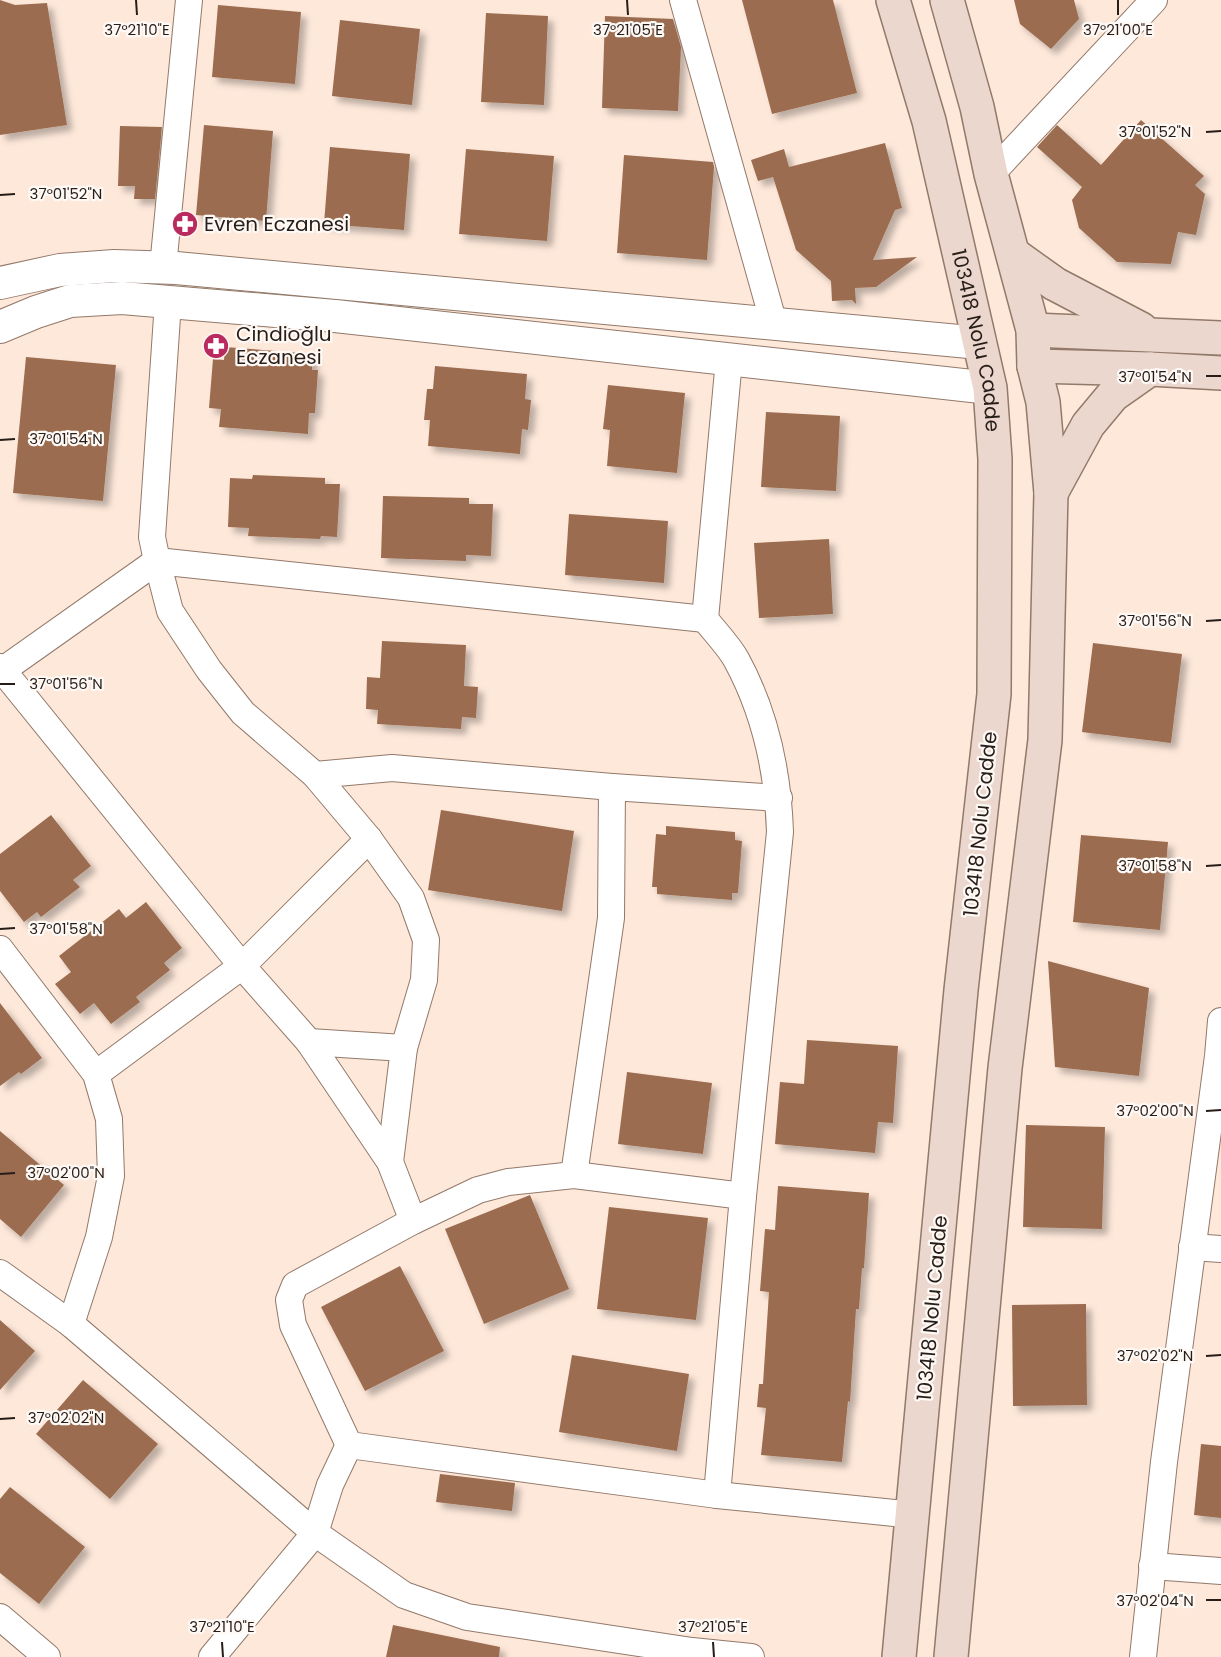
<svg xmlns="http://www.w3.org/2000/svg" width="1221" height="1657" font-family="Poppins,sans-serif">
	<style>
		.building { fill: #9b6c4f; filter: url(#shadow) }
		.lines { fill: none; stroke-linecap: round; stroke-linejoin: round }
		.minor-casing { stroke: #92796a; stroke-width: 28 }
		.tertiary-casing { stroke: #92796a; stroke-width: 34 }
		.secondary-casing { stroke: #92796a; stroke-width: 36 }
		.minor { stroke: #fff; stroke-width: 26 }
		.tertiary { stroke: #fff; stroke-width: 32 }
		.secondary { stroke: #ebd7cd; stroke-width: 33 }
		.ticks { fill: none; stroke: #271d18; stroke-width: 2 }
		.labels { text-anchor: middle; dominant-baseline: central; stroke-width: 4.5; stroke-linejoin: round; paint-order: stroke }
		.poi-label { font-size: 20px; fill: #271d18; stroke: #fef9f5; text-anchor: start }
		.street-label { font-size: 20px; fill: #271d18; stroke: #fef9f5 }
		.ticks-label { font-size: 15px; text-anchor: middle; fill: #271d18; stroke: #fef9f5; stroke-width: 4.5; stroke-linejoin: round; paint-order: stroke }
	</style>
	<defs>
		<filter id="shadow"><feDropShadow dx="5.5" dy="5.5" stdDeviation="3" flood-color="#0004"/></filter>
	</defs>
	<rect width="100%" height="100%" fill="#fee8da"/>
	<g class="building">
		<path d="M 0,0 L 15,5 L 47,3 L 67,125 L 0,135 Z"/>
		<path d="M 742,0 L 833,0 L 857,93 L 772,114 Z"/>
		<path d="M 1014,0 L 1074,0 L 1079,19 L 1051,49 L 1020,24 Z"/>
		<path d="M 218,5 L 301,12 L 295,84 L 212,77 Z"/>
		<path d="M 486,13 L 548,16 L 544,105 L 481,102 Z"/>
		<path d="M 605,16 L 673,19 L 681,47 L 678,111 L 602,108 Z"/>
		<path d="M 340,20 L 420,29 L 412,105 L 332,96 Z"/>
		<path d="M 1141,120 L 1204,176 L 1195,185 L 1205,194 L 1196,235 L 1178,232 L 1171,264 L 1117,262 L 1079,228 L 1072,200 L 1082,187 L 1037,147 L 1057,125 L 1101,165 Z"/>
		<path d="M 204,125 L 273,131 L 266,221 L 196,215 Z"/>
		<path d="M 120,126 L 162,127 L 155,199 L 134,199 L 135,186 L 118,186 Z"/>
		<path d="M 885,143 L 902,208 L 895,210 L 873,260 L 917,257 L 876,287 L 855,288 L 856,304 L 852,300 L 832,301 L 831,281 L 796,250 L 773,177 L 758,181 L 751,160 L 784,149 L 789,167 Z"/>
		<path d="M 330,147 L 410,154 L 404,230 L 324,224 Z"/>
		<path d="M 466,149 L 554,156 L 547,241 L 459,234 Z"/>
		<path d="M 624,155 L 713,162 L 714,167 L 707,260 L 617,253 Z"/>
		<path d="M 225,347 L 313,354 L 312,370 L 318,370 L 315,413 L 309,413 L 308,434 L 219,427 L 221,409 L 209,408 L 213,359 L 224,360 Z"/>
		<path d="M 26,357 L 116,365 L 103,501 L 13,493 Z"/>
		<path d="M 435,366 L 527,374 L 525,399 L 531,400 L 528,430 L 522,429 L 520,454 L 428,446 L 430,420 L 424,420 L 427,389 L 433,389 Z"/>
		<path d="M 608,385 L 685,393 L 677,473 L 607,466 L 610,430 L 603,429 Z"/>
		<path d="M 766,412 L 840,416 L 836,491 L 761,487 Z"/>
		<path d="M 253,475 L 325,478 L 325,484 L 340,484 L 337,537 L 321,536 L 320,539 L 248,536 L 249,528 L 228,527 L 230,478 L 252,479 Z"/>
		<path d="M 383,496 L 469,498 L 469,504 L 493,504 L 491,556 L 466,555 L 466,561 L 381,558 Z"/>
		<path d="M 569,514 L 668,521 L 664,583 L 565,575 Z"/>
		<path d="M 829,539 L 833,614 L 759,618 L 754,543 Z"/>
		<path d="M 382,641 L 466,645 L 464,686 L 478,687 L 476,718 L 462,717 L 461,729 L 377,724 L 378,710 L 366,709 L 367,677 L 380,678 Z"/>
		<path d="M 1093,643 L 1182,654 L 1171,743 L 1082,732 Z"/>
		<path d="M 441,810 L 574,831 L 562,911 L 428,890 Z"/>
		<path d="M 51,815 L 91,866 L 73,880 L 80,887 L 41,917 L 37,912 L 24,922 L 0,891 L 0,854 Z"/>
		<path d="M 666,826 L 735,832 L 735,840 L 742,841 L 738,893 L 732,893 L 732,900 L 657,894 L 657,887 L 652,887 L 656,834 L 666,835 Z"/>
		<path d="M 1081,835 L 1168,842 L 1160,930 L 1073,922 Z"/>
		<path d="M 146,902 L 182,948 L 164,963 L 170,970 L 136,997 L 140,1002 L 111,1024 L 94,1003 L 80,1014 L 55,984 L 71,972 L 59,956 L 119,909 L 126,918 Z"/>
		<path d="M 1048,961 L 1149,988 L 1139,1076 L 1055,1067 Z"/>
		<path d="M 0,1003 L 42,1058 L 21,1074 L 19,1072 L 0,1086 Z"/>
		<path d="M 807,1040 L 898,1046 L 893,1123 L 878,1122 L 875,1153 L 775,1144 L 780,1082 L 804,1084 Z"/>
		<path d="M 627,1072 L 712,1083 L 703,1154 L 618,1144 Z"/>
		<path d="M 1026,1125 L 1105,1127 L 1102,1229 L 1023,1227 Z"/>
		<path d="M 0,1131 L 64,1185 L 21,1237 L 0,1219 Z"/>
		<path d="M 778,1186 L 869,1193 L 864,1268 L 862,1268 L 859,1309 L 856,1309 L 850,1402 L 848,1401 L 842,1462 L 761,1455 L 766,1408 L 757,1407 L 759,1384 L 763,1384 L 769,1292 L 760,1291 L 765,1229 L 775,1230 Z"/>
		<path d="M 530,1195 L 569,1289 L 484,1324 L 445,1229 Z"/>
		<path d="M 609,1207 L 708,1218 L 696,1320 L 597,1309 Z"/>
		<path d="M 400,1266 L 444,1351 L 365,1391 L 321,1307 Z"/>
		<path d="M 1086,1304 L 1087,1405 L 1013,1406 L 1012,1305 Z"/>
		<path d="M 0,1320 L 35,1351 L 0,1390 Z"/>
		<path d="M 572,1355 L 689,1374 L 677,1451 L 559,1432 Z"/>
		<path d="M 83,1380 L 158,1444 L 110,1499 L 36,1434 Z"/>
		<path d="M 1201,1444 L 1221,1446 L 1221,1518 L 1194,1515 Z"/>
		<path d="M 440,1474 L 515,1483 L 512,1511 L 436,1502 Z"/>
		<path d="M 10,1487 L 85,1547 L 39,1604 L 0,1573 L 0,1499 Z"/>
		<path d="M 393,1625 L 500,1647 L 499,1657 L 386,1657 Z"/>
	</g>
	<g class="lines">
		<g class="minor-casing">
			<g id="minor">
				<path d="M 683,0 L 774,324"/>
				<path d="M 991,174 L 1154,0"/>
				<path d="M 163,267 L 189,0"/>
				<path d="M 168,302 L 152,537 L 157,561 L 170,611 L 209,670 L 243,713 L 315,775 L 369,839 L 411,898 L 426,940 L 424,980 L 404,1048 L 390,1162"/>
				<path d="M 0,667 L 242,966 L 309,1042 L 390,1162 L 413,1221"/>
				<path d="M 3,670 L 157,561 L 705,619"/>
				<path d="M 315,775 L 392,768 L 612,787 L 779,798"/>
				<path d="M 0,949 L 96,1074 L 109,1119 L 111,1176 L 99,1237 L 71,1324"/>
				<path d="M 309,1042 L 404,1048"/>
				<path d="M 96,1074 L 242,966 L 369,839"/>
				<path d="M 574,1175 L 611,918 L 612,787"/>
				<path d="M 743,1196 L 574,1175 L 508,1182 L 478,1190 L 413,1221 L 295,1285 L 289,1300 L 293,1325 L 349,1445 L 717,1495 L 914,1515"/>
				<path d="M 1192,1247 L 1221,1249"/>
				<path d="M 0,1273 L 71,1324 L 315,1533 L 404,1595 L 467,1617 L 692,1651 L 751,1657"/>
				<path d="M 717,1495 L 743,1196 L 780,832 C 778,772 765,712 736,659 C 728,645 715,632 705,619 L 729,360"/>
				<path d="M 1152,1566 L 1221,1571"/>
				<path d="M 0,1617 L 47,1657"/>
				<path d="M 212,1657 L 315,1533 L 330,1485 L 349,1445"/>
				<path d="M 1143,1657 L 1164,1462 L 1218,1056 L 1221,1021"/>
			</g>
		</g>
		<g class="tertiary-casing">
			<g id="tertiary">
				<path d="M 0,283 L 60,270 L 114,266 L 176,268 L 980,343"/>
				<path d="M 0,327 L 36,312 L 70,301 L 122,298 L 335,316 L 990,388"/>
			</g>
		</g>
		<g class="secondary-casing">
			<g id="secondary">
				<path id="s1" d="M 893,0 L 929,121 L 990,388 L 995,459 L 994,694 L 961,990 L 899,1657"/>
				<path d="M 947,0 L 977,107 L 991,174 L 1033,330 L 1034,366 L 1043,402 L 1051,493 L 1045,740 L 1005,1068 L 951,1657"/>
				<path d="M 1013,254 L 1055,284 L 1141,329"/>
				<path d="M 1033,330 L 1221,338"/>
				<path d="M 1034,366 L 1150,369 L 1221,373"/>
				<path d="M 1051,493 L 1088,425 L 1113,395 L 1150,369"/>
			</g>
		</g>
		<use href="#minor" class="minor"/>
		<use href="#tertiary" class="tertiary"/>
		<use href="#secondary" class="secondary"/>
	</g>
	<path class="ticks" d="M 136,0 L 137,15M 627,0 L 628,15M 1118,0 L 1118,15M 1206,132 L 1221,131M 0,195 L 15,194M 1206,376 L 1221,376M 0,440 L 15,439M 1206,621 L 1221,620M 0,684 L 15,684M 1206,866 L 1221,865M 0,929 L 15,928M 1206,1111 L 1221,1110M 0,1174 L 15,1173M 1206,1356 L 1221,1355M 0,1419 L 15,1418M 1206,1600 L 1221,1600M 222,1642 L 223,1657M 713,1642 L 714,1657"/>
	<defs>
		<g id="pharmacy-disc" transform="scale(1.35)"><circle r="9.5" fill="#b92b5e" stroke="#fef9f5"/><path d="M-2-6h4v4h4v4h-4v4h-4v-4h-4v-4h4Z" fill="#fff"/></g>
	</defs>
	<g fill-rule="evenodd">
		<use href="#pharmacy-disc" x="185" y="224"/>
		<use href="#pharmacy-disc" x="216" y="346"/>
	</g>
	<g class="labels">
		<g class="poi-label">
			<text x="204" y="224">Evren Eczanesi</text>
			<text x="236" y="334">Cindioğlu<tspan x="236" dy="23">Eczanesi</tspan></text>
		</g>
		<g class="street-label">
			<text stroke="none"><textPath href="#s1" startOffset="351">103418 Nolu Cadde</textPath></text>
			<text transform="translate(980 824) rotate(-84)">103418 Nolu Cadde</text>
			<text transform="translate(932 1308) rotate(-85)">103418 Nolu Cadde</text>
		</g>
	</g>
	<g class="ticks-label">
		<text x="137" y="35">37°21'10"E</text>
		<text x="628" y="35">37°21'05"E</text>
		<text x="1118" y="35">37°21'00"E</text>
		<text x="1155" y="137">37°01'52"N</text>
		<text x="66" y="199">37°01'52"N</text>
		<text x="1155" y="382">37°01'54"N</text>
		<text x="66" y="444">37°01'54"N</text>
		<text x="1155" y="626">37°01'56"N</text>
		<text x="66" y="689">37°01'56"N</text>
		<text x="1155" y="871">37°01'58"N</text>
		<text x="66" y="934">37°01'58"N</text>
		<text x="1155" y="1116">37°02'00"N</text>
		<text x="66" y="1178">37°02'00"N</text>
		<text x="1155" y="1361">37°02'02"N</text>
		<text x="66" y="1423">37°02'02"N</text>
		<text x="1155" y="1606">37°02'04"N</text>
		<text x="222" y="1632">37°21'10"E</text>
		<text x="713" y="1632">37°21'05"E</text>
	</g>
</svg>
